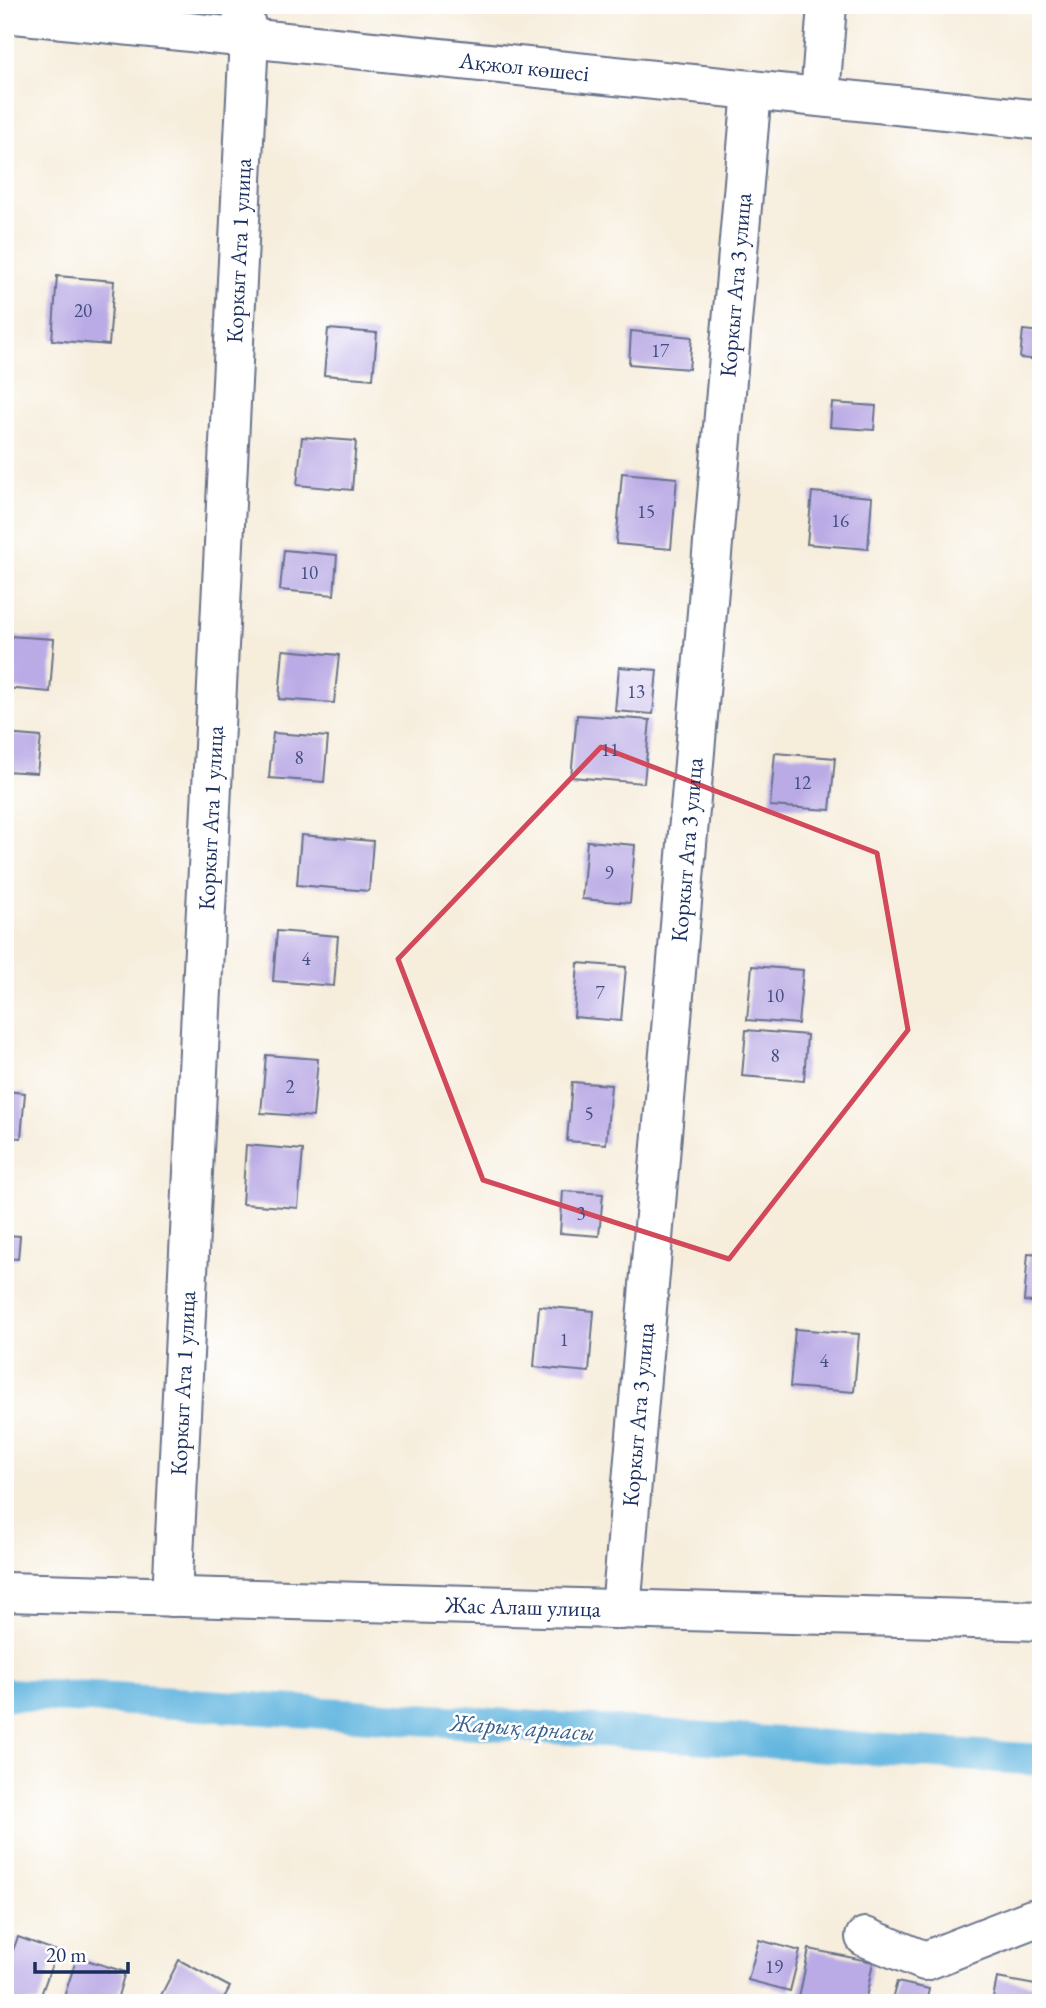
<svg xmlns="http://www.w3.org/2000/svg" width="1046" height="2008" font-family="'EB Garamond',serif">
	<style>
		.lines { fill: none; stroke-linecap: round; stroke-linejoin: round }
		.canal { stroke: #64b6df; stroke-width: 32 }
		.building { fill: #baaae5 }
		.minor-casing { stroke: #68728a; stroke-width: 42 }
		.minor { stroke: #fff; stroke-width: 38 }
		.marked { fill: none; stroke: #d1495b; stroke-width: 5; stroke-linejoin: round }
		.labels { text-anchor: middle; dominant-baseline: central; stroke-width: 5; stroke-linejoin: round; paint-order: stroke }
		.number-label { font-size: 19px; fill: #434e80 }
		.street-label { font-size: 23px; fill: #1b2f5e; stroke: #fff }
		.water-label { font-size: 24px; font-style: italic; fill: #355e8b; stroke: #fff }
	</style>
	<rect width="100%" height="100%" fill="#fff"/>
	<filter id="ink" filterUnits="userSpaceOnUse"><feTurbulence type="fractalNoise" baseFrequency=".0143" numOctaves="2"/><feDisplacementMap in="SourceGraphic" scale="14" xChannelSelector="R" yChannelSelector="G"/><feConvolveMatrix kernelMatrix="1 2 1 2 8 2 1 2 1" color-interpolation-filters="sRGB"/></filter>
	<filter id="wash" filterUnits="userSpaceOnUse"><feTurbulence type="fractalNoise" baseFrequency=".00686" numOctaves="4" result="noise"/><feDisplacementMap in="SourceGraphic" scale="28" xChannelSelector="R" yChannelSelector="G"/><feGaussianBlur stdDeviation="1.57" result="paint"/><feColorMatrix in="noise" values="0 0 0 0 0 0 0 0 0 0 0 0 0 0 0 0 0 1.4 0 .05"/><feComposite in="paint" operator="in"/></filter>
	<g filter="url(#wash)">
		<rect width="100%" height="100%" fill="#f6eddb"/>
		<g class="lines">
			<path class="canal" d="M 5,1694 L 113,1699 L 1041,1760"/>
		</g>
		<g id="blocks">
			<g class="building">
				<path d="M 57,276 L 114,281 L 109,345 L 52,340 Z"/>
				<path d="M 328,329 L 377,333 L 373,379 L 324,375 Z"/>
				<path d="M 1023,330 L 1041,332 L 1041,360 L 1020,358 Z"/>
				<path d="M 631,331 L 692,337 L 689,369 L 629,364 Z"/>
				<path d="M 832,403 L 876,406 L 874,430 L 830,427 Z"/>
				<path d="M 302,437 L 356,441 L 352,490 L 297,485 Z"/>
				<path d="M 622,473 L 677,478 L 671,549 L 616,544 Z"/>
				<path d="M 812,492 L 872,497 L 868,549 L 807,544 Z"/>
				<path d="M 284,550 L 337,555 L 334,595 L 280,590 Z"/>
				<path d="M 9,636 L 54,639 L 50,692 L 5,688 Z"/>
				<path d="M 283,650 L 339,655 L 334,703 L 279,699 Z"/>
				<path d="M 619,667 L 657,670 L 653,714 L 615,711 Z"/>
				<path d="M 577,715 L 650,720 L 644,783 L 571,777 Z"/>
				<path d="M 273,733 L 328,737 L 324,782 L 269,778 Z"/>
				<path d="M 5,734 L 41,737 L 37,773 L 5,771 Z"/>
				<path d="M 775,753 L 835,758 L 830,810 L 770,806 Z"/>
				<path d="M 301,835 L 373,841 L 369,891 L 297,885 Z"/>
				<path d="M 587,841 L 635,845 L 630,903 L 582,899 Z"/>
				<path d="M 277,931 L 338,936 L 334,986 L 273,981 Z"/>
				<path d="M 578,963 L 626,967 L 621,1021 L 574,1017 Z"/>
				<path d="M 752,966 L 803,970 L 798,1024 L 747,1020 Z"/>
				<path d="M 746,1030 L 807,1035 L 804,1081 L 742,1076 Z"/>
				<path d="M 266,1055 L 318,1059 L 313,1117 L 261,1113 Z"/>
				<path d="M 572,1082 L 611,1085 L 606,1144 L 567,1141 Z"/>
				<path d="M 5,1091 L 25,1093 L 21,1138 L 5,1137 Z"/>
				<path d="M 246,1145 L 303,1150 L 298,1208 L 242,1204 Z"/>
				<path d="M 563,1191 L 603,1194 L 599,1236 L 560,1233 Z"/>
				<path d="M 5,1235 L 20,1236 L 18,1259 L 5,1258 Z"/>
				<path d="M 1028,1253 L 1041,1254 L 1041,1303 L 1024,1301 Z"/>
				<path d="M 539,1306 L 594,1311 L 589,1372 L 534,1367 Z"/>
				<path d="M 795,1329 L 859,1334 L 854,1392 L 790,1387 Z"/>
				<path d="M 18,1937 L 57,1951 L 38,2003 L 5,2003 L 5,1971 Z"/>
				<path d="M 759,1940 L 800,1951 L 790,1991 L 748,1980 Z"/>
				<path d="M 809,1949 L 873,1962 L 865,2003 L 826,2003 L 799,1998 Z"/>
				<path d="M 77,1957 L 125,1972 L 116,2003 L 62,2003 Z"/>
				<path d="M 179,1960 L 230,1987 L 221,2003 L 157,2003 Z"/>
				<path d="M 997,1978 L 1041,1986 L 1041,2003 L 992,2003 Z"/>
				<path d="M 897,1982 L 929,1989 L 926,2003 L 891,2003 Z"/>
			</g>
		</g>
	</g>
	<g filter="url(#ink)">
		<use href="#blocks" fill-opacity="0" stroke="#68728a" stroke-width="2"/>
		<g class="lines">
			<g class="minor-casing">
				<g id="minor">
					<path id="s1" d="M 5,13 L 1041,120"/>
					<path d="M 820,97 L 827,5"/>
					<path id="s2" d="M 5,1592 L 1041,1621"/>
					<path id="s3" d="M 172,1597 L 249,38 L 241,5"/>
					<path id="s4" d="M 621,1610 L 752,90"/>
					<path d="M 865,1937 L 925,1961 L 1032,1919 L 1041,1920"/>
				</g>
			</g>
			<use href="#minor" class="minor"/>
		</g>
	</g>
	<path class="marked" d="M 601,747 L 877,853 L 908,1030 L 729,1259 L 483,1180 L 398,959 Z"/>
	<g class="labels">
		<g class="number-label">
			<text x="83" y="310">20</text>
			<text x="660" y="350">17</text>
			<text x="646" y="511">15</text>
			<text x="840" y="520">16</text>
			<text x="309" y="572">10</text>
			<text x="636" y="691">13</text>
			<text x="610" y="749">11</text>
			<text x="299" y="757">8</text>
			<text x="802" y="782">12</text>
			<text x="609" y="872">9</text>
			<text x="306" y="958">4</text>
			<text x="600" y="992">7</text>
			<text x="775" y="995">10</text>
			<text x="775" y="1055">8</text>
			<text x="290" y="1086">2</text>
			<text x="589" y="1113">5</text>
			<text x="581" y="1213">3</text>
			<text x="564" y="1339">1</text>
			<text x="824" y="1360">4</text>
			<text x="774" y="1966">19</text>
		</g>
		<g class="street-label">
			<text stroke="none"><textPath href="#s1" startOffset="522">Ақжол көшесі</textPath></text>
			<text stroke="none"><textPath href="#s3" startOffset="1348">Коркыт Ата 1 улица</textPath></text>
			<text stroke="none"><textPath href="#s4" startOffset="1330">Коркыт Ата 3 улица</textPath></text>
			<text stroke="none"><textPath href="#s3" startOffset="780">Коркыт Ата 1 улица</textPath></text>
			<text stroke="none"><textPath href="#s4" startOffset="763">Коркыт Ата 3 улица</textPath></text>
			<text stroke="none"><textPath href="#s3" startOffset="214">Коркыт Ата 1 улица</textPath></text>
			<text stroke="none"><textPath href="#s4" startOffset="196">Коркыт Ата 3 улица</textPath></text>
			<text stroke="none"><textPath href="#s2" startOffset="518">Жас Алаш улица</textPath></text>
		</g>
		<g class="water-label">
			<text transform="translate(523 1727) rotate(4)">Жарық арнасы</text>
		</g>
	</g>
	<rect width="1046" height="2008" fill="none" stroke="#fff" stroke-width="28"/>
	<path d="M35 1962v10h93v-10" fill="none" stroke="#1b2f5e" stroke-width="3.5"/>
	<text x="46" y="1962" font-size="21" fill="#1b2f5e" stroke="#ffffff" stroke-width="5" paint-order="stroke">20 m</text>
</svg>
